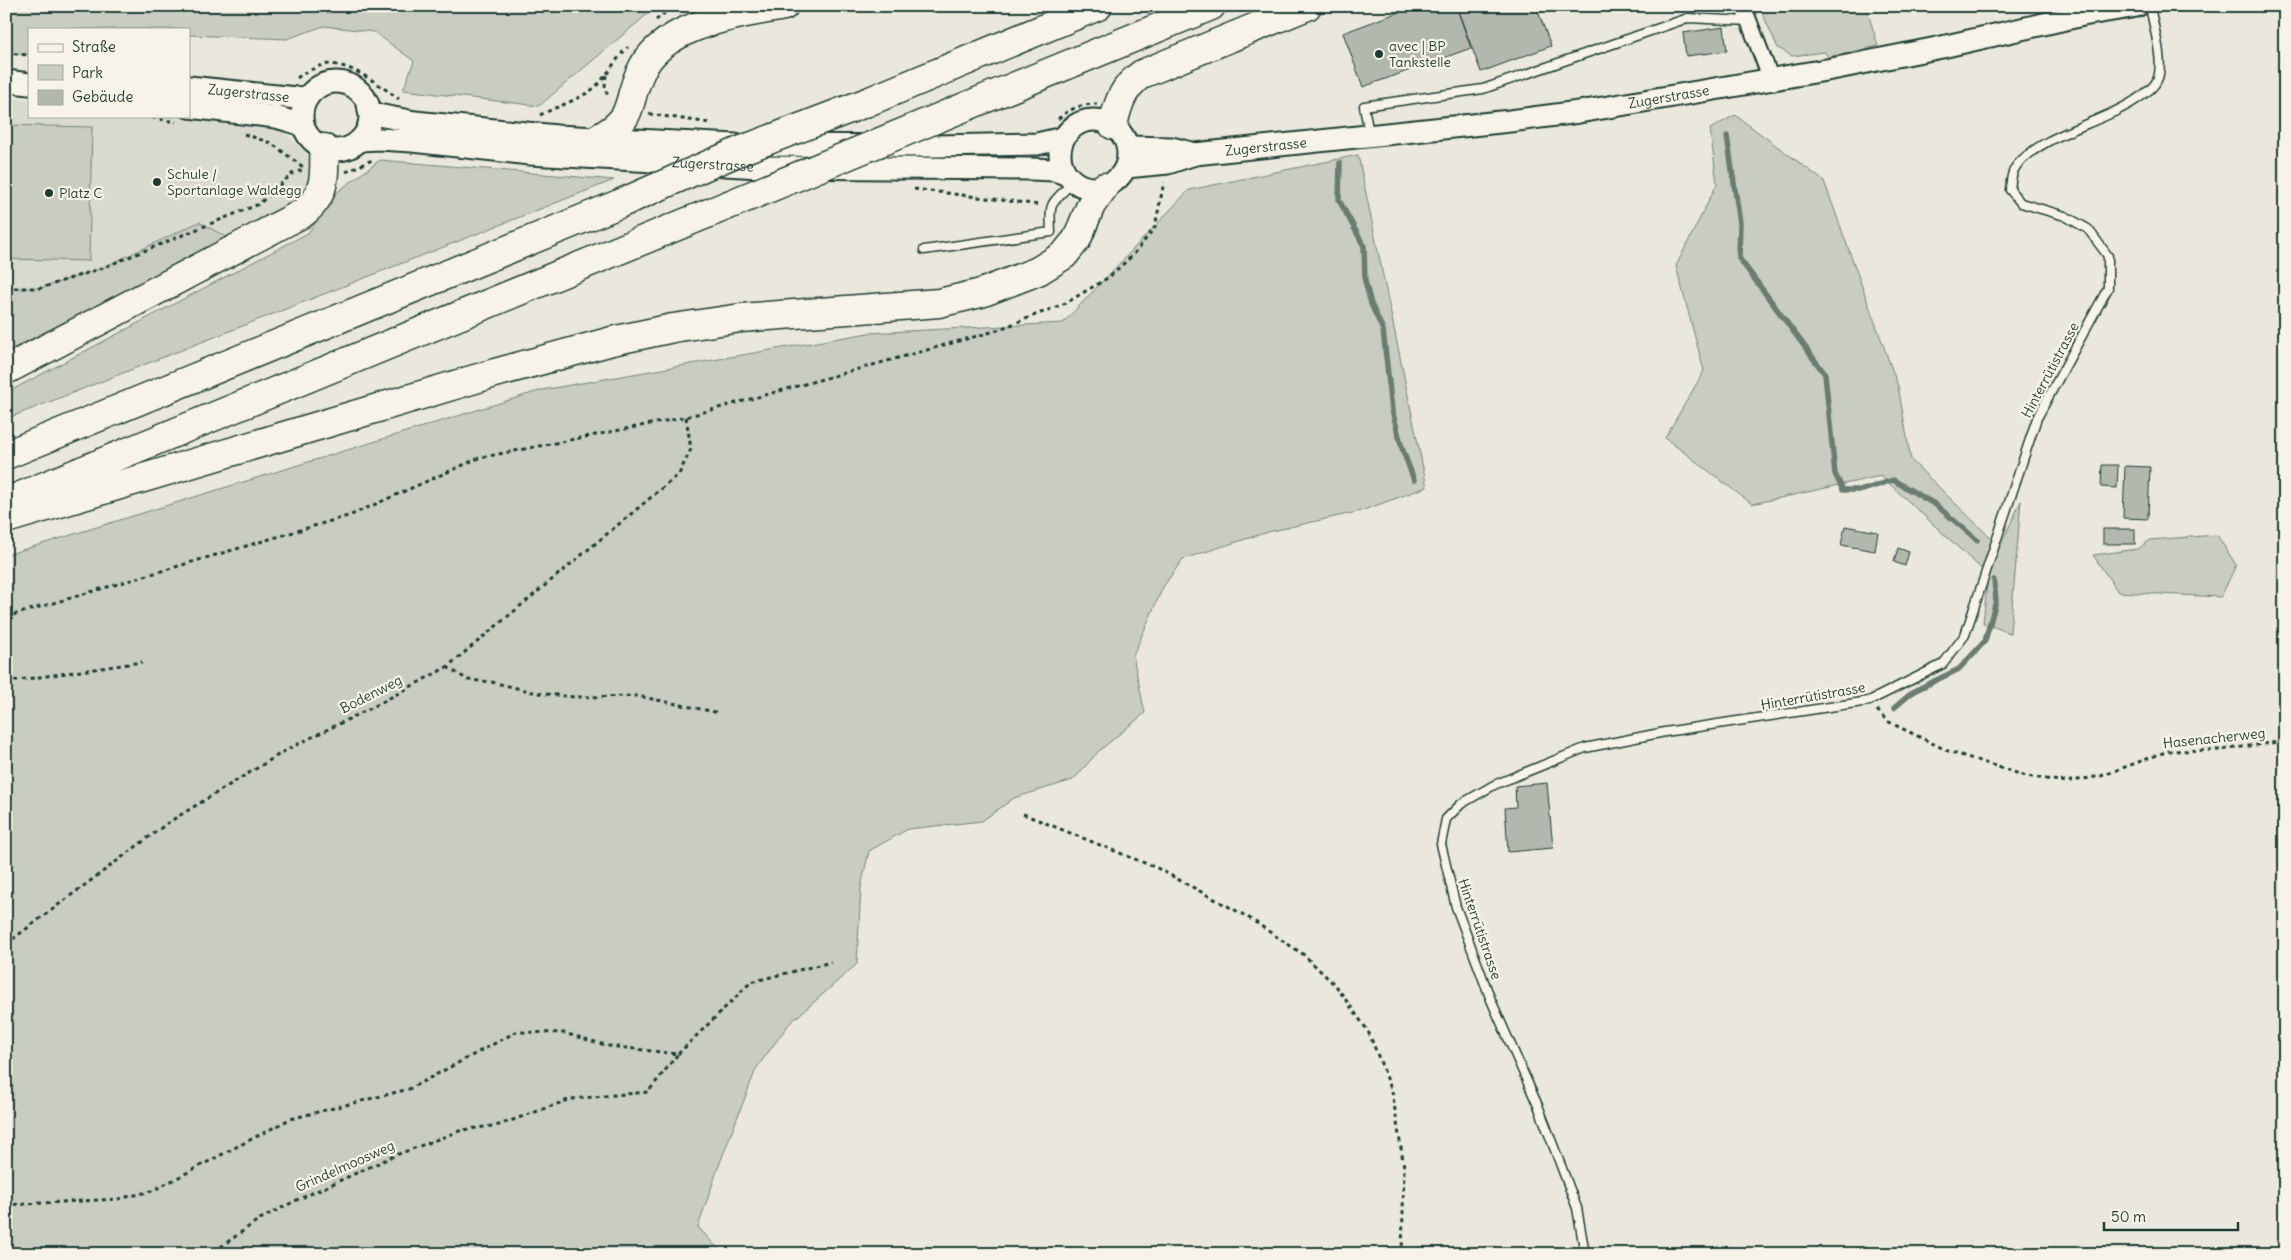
<svg xmlns="http://www.w3.org/2000/svg" width="2291" height="1260" font-family="Delius,sans-serif">
	<style>
		.built { fill: #d9dacf }
		.green { fill: #c8ccc1; stroke: #74847a }
		.lines { fill: none; stroke-linecap: round; stroke-linejoin: round }
		.stream { stroke: #6a7c72; stroke-width: 5.5 }
		.building { fill: #b2b8ae; stroke: #1f3d34 }
		.lane-casing { stroke: #1f3d34; stroke-width: 11 }
		.street-casing { stroke: #1f3d34; stroke-width: 19 }
		.secondary-casing { stroke: #1f3d34; stroke-width: 25 }
		.highway-casing { stroke: #1f3d34; stroke-width: 31 }
		.path { stroke: #1f3d34; stroke-width: 3; stroke-dasharray: 4 4; stroke-linecap: butt }
		.lane { stroke: #f7f3e8; stroke-width: 8 }
		.street { stroke: #f7f3e8; stroke-width: 15 }
		.secondary { stroke: #f7f3e8; stroke-width: 21 }
		.highway { stroke: #f7f3e8; stroke-width: 28 }
		.highway-bridge-casing { stroke: #1f3d34; stroke-width: 31; stroke-linecap: butt }
		.highway-bridge { stroke: #f7f3e8; stroke-width: 28 }
		.poi-dot { fill: #1f3d34; stroke: #f7f3e8; stroke-width: 2 }
		.labels { text-anchor: middle; dominant-baseline: central; stroke-width: 4.5; stroke-linejoin: round; paint-order: stroke }
		.poi-label { font-size: 14px; fill: #1f3d34; stroke: #f7f3e8; text-anchor: start }
		.street-label { font-size: 14px; fill: #1f3d34; stroke: #f7f3e8 }
	</style>
	<rect width="100%" height="100%" fill="#eae8dd"/>
	<filter id="ink" filterUnits="userSpaceOnUse"><feTurbulence type="fractalNoise" baseFrequency=".02" numOctaves="2"/><feDisplacementMap in="SourceGraphic" scale="10" xChannelSelector="R" yChannelSelector="G"/><feConvolveMatrix kernelMatrix="1 2 1 2 8 2 1 2 1" color-interpolation-filters="sRGB"/></filter>
	<g filter="url(#ink)">
		<path class="built" d="M 6,98 L 29,100 L 29,116 L 169,116 L 235,124 L 273,125 L 301,147 L 313,166 L 301,197 L 281,210 L 228,238 L 199,222 L 102,268 L 41,288 L 6,288 Z"/>
		<g class="green">
			<path d="M 6,6 L 657,6 L 539,106 L 403,90 L 414,61 L 374,32 L 324,26 L 287,39 L 189,35 L 189,29 L 29,29 L 29,55 L 6,53 Z"/>
			<path d="M 1759,6 L 1866,6 L 1878,46 L 1828,57 L 1825,52 L 1792,56 L 1778,48 Z"/>
			<path d="M 1735,115 L 1824,181 L 1898,386 L 1911,460 L 2000,547 L 2021,501 L 2010,633 L 1983,623 L 1988,575 L 1881,476 L 1752,504 L 1665,438 L 1704,371 L 1676,266 L 1717,184 L 1710,129 Z"/>
			<path d="M 6,125 L 92,127 L 89,261 L 6,259 Z"/>
			<path d="M 1358,155 L 1427,487 L 1361,511 L 1268,532 L 1183,559 L 1163,587 L 1133,656 L 1145,713 L 1099,751 L 1073,780 L 1014,798 L 982,821 L 908,829 L 869,851 L 861,887 L 857,964 L 789,1024 L 756,1069 L 718,1168 L 698,1227 L 723,1254 L 6,1254 L 6,555 L 542,390 L 868,333 L 1063,323 L 1189,190 Z"/>
			<path d="M 380,160 L 614,180 L 6,419 L 6,393 L 308,233 L 336,193 Z"/>
			<path d="M 199,222 L 228,238 L 6,352 L 6,288 L 41,288 L 102,268 Z"/>
			<path d="M 2217,535 L 2236,565 L 2221,597 L 2118,592 L 2093,555 L 2138,549 L 2150,540 Z"/>
		</g>
		<g class="lines">
			<g class="stream">
				<path d="M 1727,136 L 1740,223 L 1739,258 L 1825,374 L 1835,474 L 1843,490 L 1863,490 L 1893,480 L 1936,505 L 1977,540"/>
				<path d="M 1340,163 L 1339,200 L 1364,246 L 1365,281 L 1371,304 L 1383,330 L 1392,410 L 1402,448 L 1414,480"/>
				<path d="M 1894,708 L 1914,691 L 1959,669 L 1985,641 L 1996,601 L 1994,580"/>
			</g>
		</g>
		<g class="building">
			<path d="M 1415,6 L 1456,6 L 1471,48 L 1363,87 L 1343,33 Z"/>
			<path d="M 1460,6 L 1536,6 L 1551,46 L 1481,72 L 1457,8 Z"/>
			<path d="M 1724,27 L 1727,51 L 1686,56 L 1683,33 Z"/>
			<path d="M 2102,465 L 2118,465 L 2117,488 L 2101,487 Z"/>
			<path d="M 2125,466 L 2150,467 L 2148,519 L 2123,518 Z"/>
			<path d="M 1845,526 L 1878,532 L 1875,551 L 1841,545 Z"/>
			<rect x="2103" y="529" width="32" height="15"/>
			<path d="M 1898,548 L 1909,552 L 1905,566 L 1894,562 Z"/>
			<path d="M 1547,783 L 1553,848 L 1508,852 L 1505,808 L 1516,807 L 1515,786 Z"/>
		</g>
		<g class="lines">
			<g class="lane-casing">
				<g id="lane">
					<path d="M 1369,134 L 1364,106 L 1483,89 L 1688,18 L 1749,21"/>
					<path d="M 924,250 L 1051,232 C 1049,197 1052,206 1072,182"/>
					<path d="M 1585,1254 L 1577,1208 L 1539,1108 L 1491,1000 L 1456,907 L 1441,844 L 1446,819 L 1461,804 L 1494,785 L 1585,748 L 1665,732 L 1869,701 L 1943,664 L 1965,635 L 2037,418 L 2108,288 L 2108,256 L 2088,229 L 2065,216 L 2021,203 L 2010,190 C 2011,182 2011,172 2017,165 C 2046,132 2104,123 2140,97 C 2148,91 2155,87 2158,78 C 2164,60 2153,25 2150,6"/>
				</g>
			</g>
			<g class="street-casing">
				<path id="street" d="M 1743,6 L 1771,79"/>
			</g>
			<g class="secondary-casing">
				<g id="secondary">
					<path d="M 6,81 L 29,84"/>
					<circle cx="336" cy="116" r="34"/>
					<path id="s1" d="M 189,87 L 297,98 L 308,97"/>
					<path d="M 189,107 L 276,117 L 303,125"/>
					<path d="M 369,111 L 378,115 L 415,122 L 557,136 L 736,145 L 936,146 L 1037,144 L 1063,138"/>
					<circle cx="1094" cy="154" r="34"/>
					<path id="s2" d="M 360,140 L 379,139 L 412,141 L 530,154 L 760,167 L 1031,169 L 1054,170 L 1066,174"/>
					<path d="M 1128,147 L 1171,148 L 1195,154"/>
					<path id="s3" d="M 1126,167 L 1168,163 L 1195,154 L 1510,121 L 1579,112 L 1832,69 L 1942,47 L 2083,15 L 2137,6"/>
				</g>
			</g>
			<g class="highway-casing">
				<g id="highway">
					<path d="M 865,103 L 1098,6"/>
					<path d="M 967,106 L 1211,6"/>
					<path d="M 1113,125 C 1118,103 1123,87 1142,74 L 1307,6"/>
					<path d="M 599,138 C 636,117 625,107 640,73 C 662,23 737,15 784,6"/>
					<path d="M 6,370 L 303,213 C 326,196 325,174 324,148"/>
					<path d="M 6,455 L 619,204"/>
					<path d="M 6,502 L 726,206"/>
					<path d="M 6,519 L 495,373 L 612,341 L 673,328 L 741,318 L 939,303 L 981,293 L 1038,271 L 1064,255 L 1077,239 L 1091,205 L 1104,187"/>
				</g>
			</g>
			<g class="path">
				<path d="M 656,20 L 673,6"/>
				<path d="M 6,53 L 29,55"/>
				<path d="M 606,75 L 605,87 L 608,97"/>
				<path d="M 297,78 C 304,73 314,68 322,65 C 346,59 381,86 399,99"/>
				<path d="M 649,114 L 710,123"/>
				<path d="M 540,115 C 556,107 575,101 590,91 C 606,80 614,60 628,47"/>
				<path d="M 144,116 L 176,122"/>
				<path d="M 1058,119 C 1069,109 1081,104 1097,104"/>
				<path d="M 244,134 L 271,143 L 303,167"/>
				<path d="M 346,172 L 372,160"/>
				<path d="M 914,189 L 1040,205"/>
				<path d="M 6,288 L 41,288 L 102,268 L 259,204 L 293,173 L 302,170"/>
				<path d="M 6,617 L 351,515 L 479,458 L 686,417 L 995,331 L 1066,303 L 1109,277 L 1134,254 L 1155,227 L 1164,182"/>
				<path d="M 447,667 L 468,680 L 492,682 L 537,693 L 574,697 L 638,696 L 720,713"/>
				<path d="M 6,682 L 142,662"/>
				<path d="M 1877,710 L 1887,721 L 1948,751 L 2026,776 L 2066,782 L 2101,776 L 2168,751 L 2221,750 L 2285,741"/>
				<path d="M 1023,814 L 1157,868 L 1246,916 L 1304,955 L 1336,986 L 1368,1031 L 1392,1091 L 1404,1167 L 1402,1254"/>
				<path d="M 6,944 L 169,822 L 288,749 L 371,708 L 447,667 L 679,474 L 691,449 L 686,417"/>
				<path d="M 678,1054 L 751,982 L 831,962"/>
				<path d="M 6,1205 L 118,1199 L 152,1191 L 290,1119 L 409,1089 L 516,1032 L 564,1033 L 609,1046 L 678,1054 L 648,1092 L 571,1099 L 499,1125 L 462,1130 L 396,1155 L 297,1200 L 258,1220 L 211,1254"/>
			</g>
			<use href="#lane" class="lane"/>
			<use href="#street" class="street"/>
			<use href="#secondary" class="secondary"/>
			<use href="#highway" class="highway"/>
			<g class="highway-bridge-casing">
				<g id="highway-bridge">
					<path d="M 619,204 L 742,150 L 865,103"/>
					<path d="M 726,206 L 967,106"/>
				</g>
			</g>
			<use href="#highway-bridge" class="highway-bridge"/>
		</g>
	</g>
	<g class="poi-dot">
		<circle cx="1379" cy="54" r="5"/>
		<circle cx="157" cy="182" r="5"/>
		<circle cx="49" cy="193" r="5"/>
	</g>
	<g class="labels">
		<g class="poi-label">
			<text x="1389" y="46">avec | BP<tspan x="1389" dy="16">Tankstelle</tspan></text>
			<text x="167" y="174">Schule /<tspan x="167" dy="16">Sportanlage Waldegg</tspan></text>
			<text x="59" y="193">Platz C</text>
		</g>
		<g class="street-label">
			<text stroke="none"><textPath href="#s1" startOffset="60">Zugerstrasse</textPath></text>
			<text stroke="none"><textPath href="#s3" startOffset="548">Zugerstrasse</textPath></text>
			<text stroke="none"><textPath href="#s3" startOffset="142">Zugerstrasse</textPath></text>
			<text stroke="none"><textPath href="#s2" startOffset="354">Zugerstrasse</textPath></text>
			<text transform="translate(2050 370) rotate(-62)">Hinterrütistrasse</text>
			<text transform="translate(371 694) rotate(-27)">Bodenweg</text>
			<text transform="translate(1813 696) rotate(-10)">Hinterrütistrasse</text>
			<text transform="translate(2214 738) rotate(-6)">Hasenacherweg</text>
			<text transform="translate(1480 929) rotate(71)">Hinterrütistrasse</text>
			<text transform="translate(345 1166) rotate(-24)">Grindelmoosweg</text>
		</g>
	</g>
	<rect width="2291" height="1260" fill="none" stroke="#f7f3e8" stroke-width="25"/>
	<rect x="12" y="12" width="2266" height="1235" fill="none" stroke="#1f3d34" stroke-width="2" filter="url(#ink)"/>
	<rect x="28" y="28" width="162" height="90" fill="#f7f3e8" stroke="#a1aaa0"/>
	<rect x="38" y="44" width="25" height="8" fill="#f7f3e8" stroke="#a1aaa0"/>
	<text x="72" y="52" font-size="15" fill="#1f3d34">Straße</text>
	<rect x="38" y="65" width="25" height="15" fill="#c8ccc1" stroke="#a1aaa0"/>
	<text x="72" y="78" font-size="15" fill="#1f3d34">Park</text>
	<rect x="38" y="90" width="25" height="15" fill="#b2b8ae" stroke="#a1aaa0"/>
	<text x="72" y="102" font-size="15" fill="#1f3d34">Gebäude</text>
	<path d="M2104 1222v8h134v-8" fill="none" stroke="#1f3d34" stroke-width="2.5"/>
	<text x="2111" y="1222" font-size="15" fill="#1f3d34" stroke="#f7f3e8" stroke-width="4" paint-order="stroke">50 m</text>
</svg>
